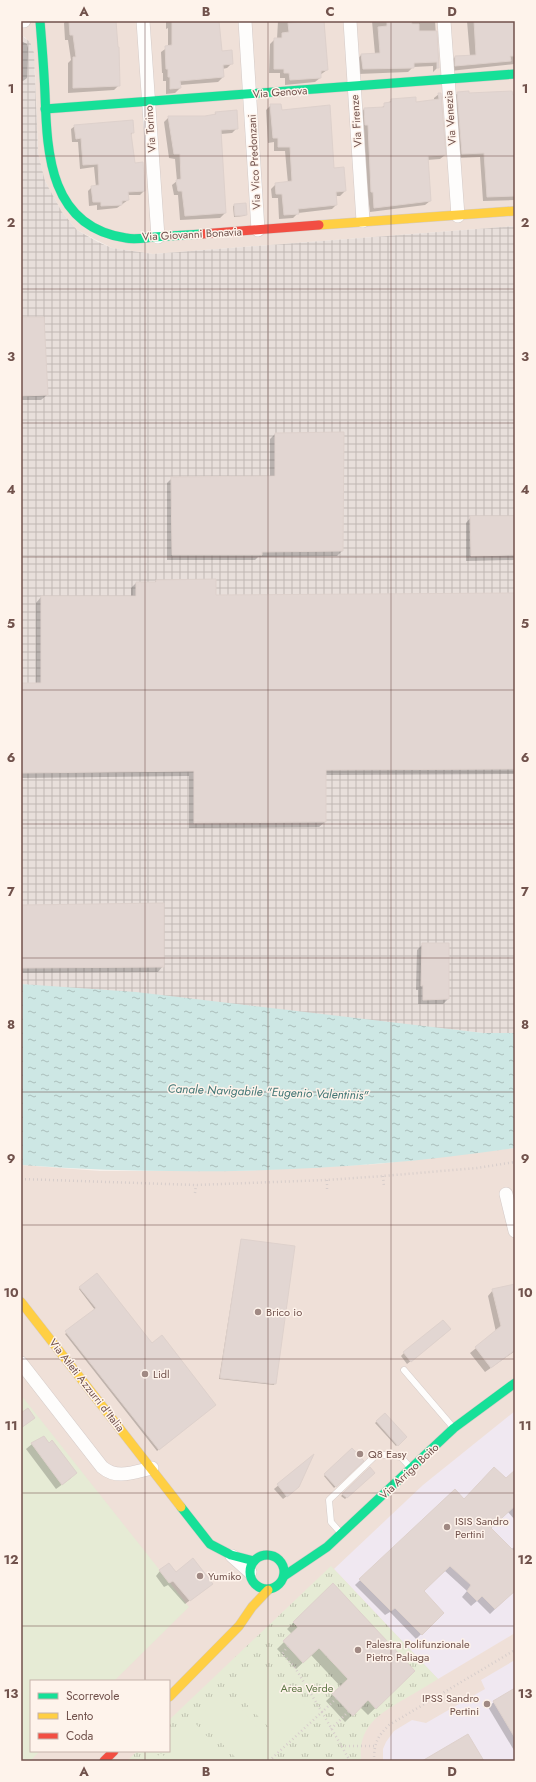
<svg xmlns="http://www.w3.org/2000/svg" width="536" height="1782" font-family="Jost,sans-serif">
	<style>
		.residential { fill: #efe0d8; fill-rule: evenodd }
		.industrial { fill: url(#industrial-grid) }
		.education { fill: #f0e8f1 }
		.grass { fill: url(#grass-tufts) }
		.pitch { fill: #e6ebd5 }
		.water { fill: url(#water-ripples) }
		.shadow { fill: #0003 }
		.building { fill: #e2d6d2; stroke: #ded1cc }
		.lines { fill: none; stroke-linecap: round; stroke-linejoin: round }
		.lane-casing { stroke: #d4cac7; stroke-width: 7 }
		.street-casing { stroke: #d4cac7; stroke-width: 14 }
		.fast-casing { stroke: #d4cac6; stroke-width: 10 }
		.slow-casing { stroke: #d4cac6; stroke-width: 10 }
		.jam-casing { stroke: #d4cac6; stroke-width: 10 }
		.path { stroke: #d7cdcb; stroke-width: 2.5; stroke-dasharray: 1 3; stroke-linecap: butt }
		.lane { stroke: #fefdfc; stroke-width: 6 }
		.street { stroke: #fefdfc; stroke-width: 13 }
		.fast { stroke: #16e098; stroke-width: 9 }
		.slow { stroke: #ffcf43; stroke-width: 9 }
		.jam { stroke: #f24e42; stroke-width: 9 }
		.grid { fill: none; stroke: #71524c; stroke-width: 1; stroke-opacity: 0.55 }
		.poi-dot { fill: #a08983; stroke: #fef3eb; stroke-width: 1.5 }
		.labels { text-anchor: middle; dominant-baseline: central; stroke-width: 3; stroke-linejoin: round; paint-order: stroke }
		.street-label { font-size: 11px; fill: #71524c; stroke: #fef3eb }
		.poi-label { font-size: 11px; fill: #71524c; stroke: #fef3eb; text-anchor: start }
		.park-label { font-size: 11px; fill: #5d7745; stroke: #fef3eb }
		.water-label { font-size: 12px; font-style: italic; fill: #417675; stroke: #fef3eb }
		.neatline { fill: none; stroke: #71524c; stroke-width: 1.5 }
		.grid-label { font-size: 13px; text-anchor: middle; font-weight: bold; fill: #71524c }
	</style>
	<defs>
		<pattern id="industrial-grid" width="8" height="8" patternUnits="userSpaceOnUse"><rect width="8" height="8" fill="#e8dfdb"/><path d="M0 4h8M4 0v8" fill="none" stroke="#c0b7b4"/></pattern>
		<pattern id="grass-tufts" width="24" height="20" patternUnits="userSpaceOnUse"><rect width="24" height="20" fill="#e6ebd5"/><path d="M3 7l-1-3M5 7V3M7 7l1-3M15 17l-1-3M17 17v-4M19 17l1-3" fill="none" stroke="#bfc1af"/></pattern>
		<pattern id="water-ripples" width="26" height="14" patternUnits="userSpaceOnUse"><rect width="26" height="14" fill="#cde7e4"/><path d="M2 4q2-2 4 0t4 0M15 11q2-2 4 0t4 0" fill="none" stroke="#abbebb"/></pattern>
	</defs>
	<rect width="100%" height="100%" fill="#f6efea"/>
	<g class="residential">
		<path d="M 21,21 L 515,21 L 515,226 L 153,254 L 112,248 L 77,230 L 62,212 L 45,181 L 38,153 L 35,69 L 26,38 L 21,35 Z"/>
		<path d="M 515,1148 L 515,1761 L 21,1761 L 21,1165 L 100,1171 L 239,1171 L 378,1164 ZM 31,1681 L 169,1681 L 169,1751 L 31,1751 Z"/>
	</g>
	<path class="industrial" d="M 21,35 L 30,42 L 34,53 L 38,153 L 45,181 L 62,212 L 77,230 L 98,242 L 112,248 L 153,254 L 515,226 L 515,1033 L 483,1033 L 21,984 Z"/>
	<g class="education">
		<path d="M 515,1411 L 515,1633 L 438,1679 L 334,1569 L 423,1485 Z"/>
		<path d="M 515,1660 L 515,1761 L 383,1761 L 383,1749 L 386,1742 L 394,1731 L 412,1720 L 426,1723 L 485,1689 L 481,1680 Z"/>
	</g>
	<path class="grass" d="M 331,1566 L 438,1679 C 426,1686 414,1694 401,1701 C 376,1716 358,1728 361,1761 L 127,1761 L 137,1751 L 169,1751 L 169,1720 Z"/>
	<g class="pitch">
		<path d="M 21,1395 L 189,1607 L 114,1681 L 31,1681 L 31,1751 L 40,1751 L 30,1761 L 21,1761 Z"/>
		<path d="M 258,1658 L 312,1714 L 283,1742 L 229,1686 Z"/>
		<path d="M 224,1692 L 277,1747 L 263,1761 L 239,1761 L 197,1718 Z"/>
		<path d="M 193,1721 L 230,1761 L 176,1761 L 166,1751 L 169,1751 L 169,1744 Z"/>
		<path d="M 161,1753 L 169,1761 L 152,1761 Z"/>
	</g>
	<path class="water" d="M 21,984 L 136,992 L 483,1033 L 515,1033 L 515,1148 C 352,1172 185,1177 21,1165 Z"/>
	<g class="shadow">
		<path d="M 66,21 L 115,21 L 119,85 L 114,90 L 68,93 L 68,63 L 71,60 L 68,40 L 65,40 L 64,23 Z"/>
		<path d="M 166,21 L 213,21 L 221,52 L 232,63 L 227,68 L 222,69 L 223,77 L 218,82 L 180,85 L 180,88 L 175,93 L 166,94 L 166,81 L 163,81 L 163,73 L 162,73 L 161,52 L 168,47 L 168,28 L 166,29 Z"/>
		<path d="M 278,21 L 324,21 L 327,70 L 320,75 L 320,78 L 315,82 L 285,85 L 285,78 L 280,78 L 280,73 L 269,73 L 270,44 L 275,39 L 277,39 Z"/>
		<path d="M 372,21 L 435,21 L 438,67 L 433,72 L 433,66 L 413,67 L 408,72 L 358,74 L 357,60 L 361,55 L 375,54 Z"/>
		<path d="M 467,21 L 515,21 L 515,64 L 450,71 L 449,63 L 455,57 L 470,56 Z"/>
		<path d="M 21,41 L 27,44 L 28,48 L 27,78 L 23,81 L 21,81 Z"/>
		<path d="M 458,93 L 515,95 L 514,200 L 483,201 L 480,157 L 457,158 L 453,97 Z"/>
		<path d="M 439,94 L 445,155 L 440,159 L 427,160 L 430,201 L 425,205 L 370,212 L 368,196 L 367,196 L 364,129 L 361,129 L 360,114 L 364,109 L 381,108 L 392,100 L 415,103 L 434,101 L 434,98 Z"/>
		<path d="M 271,105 L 281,111 L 333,169 L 345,191 L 340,196 L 336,196 L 336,205 L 332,209 L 298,213 L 293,218 L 279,219 L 278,198 L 272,198 L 271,189 L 276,184 L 288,183 L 287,173 L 285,151 L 274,151 L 274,142 L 268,143 L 266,110 Z"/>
		<path d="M 216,113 L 237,128 L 232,133 L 221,134 L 225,213 L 220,218 L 180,220 L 178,195 L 174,195 L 172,185 L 177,181 L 175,159 L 169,158 L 164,122 L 169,117 L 212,116 Z"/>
		<path d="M 75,126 L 133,132 L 131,135 L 134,164 L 144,191 L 140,195 L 128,195 L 128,200 L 117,208 L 97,210 L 97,205 L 89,206 L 88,191 L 92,187 L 96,187 L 94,167 L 80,169 L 78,142 L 72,142 L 71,129 Z"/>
		<path d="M 235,205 L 246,215 L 244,216 L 234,217 L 233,206 Z"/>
		<path d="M 21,318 L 47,395 L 41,400 L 21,400 Z"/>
		<path d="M 275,434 L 342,551 L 337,556 L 258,557 L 255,560 L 167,560 L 167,483 L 172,478 L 270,477 L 270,439 Z"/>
		<path d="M 471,517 L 515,517 L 515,560 L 466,561 L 466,523 Z"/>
		<path d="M 156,581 L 215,596 L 515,594 L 515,774 L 325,775 L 325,822 L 319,827 L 189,828 L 189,776 L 21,778 L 21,684 L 36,684 L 36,603 L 41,597 L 131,597 L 131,588 L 136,583 L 154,583 Z"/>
		<path d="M 21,906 L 163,966 L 158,972 L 21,973 Z"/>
		<path d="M 423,944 L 448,999 L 443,1004 L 418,1004 L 418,990 L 416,990 L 417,950 Z"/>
		<path d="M 241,1240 L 275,1383 L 274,1385 L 219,1379 Z"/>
		<path d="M 515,1287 L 515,1351 L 485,1372 L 470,1353 L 496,1332 L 488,1296 L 493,1290 Z"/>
		<path d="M 80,1288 L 152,1344 L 213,1406 L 157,1451 L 65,1334 L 95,1310 L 79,1289 Z"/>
		<path d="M 446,1333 L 407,1364 L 401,1356 L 404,1353 Z"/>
		<path d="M 385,1414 L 405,1437 L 396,1446 L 375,1423 Z"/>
		<path d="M 43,1438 L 71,1478 L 56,1489 L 26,1449 L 32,1444 Z"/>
		<path d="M 352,1450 L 362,1461 L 334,1488 L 324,1476 Z"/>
		<path d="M 311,1458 L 297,1488 L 283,1499 L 274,1489 Z"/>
		<path d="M 370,1469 L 373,1472 L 345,1499 L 341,1496 Z"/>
		<path d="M 515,1471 L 515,1520 L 508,1512 L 490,1528 L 511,1550 L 515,1546 L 515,1590 L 490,1614 L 477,1601 L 471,1606 L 462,1597 L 467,1591 L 445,1571 L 422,1591 L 443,1613 L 416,1639 L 390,1612 L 385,1615 L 355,1585 L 454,1490 L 464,1500 L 506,1480 Z"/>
		<path d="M 160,1571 L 176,1574 L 212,1584 L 185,1604 L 168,1585 L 164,1587 L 156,1576 Z"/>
		<path d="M 333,1585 L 414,1671 L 368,1715 L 360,1707 L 345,1722 L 326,1701 L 341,1687 L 311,1655 L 296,1669 L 277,1649 L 292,1634 L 287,1629 Z"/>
		<path d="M 515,1689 L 515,1752 L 488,1707 L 494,1702 Z"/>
	</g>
	<g class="building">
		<path d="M 69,21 L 116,21 L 118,47 L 119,47 L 120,86 L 73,88 L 73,57 L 76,57 L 73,35 L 70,35 Z"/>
		<path d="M 172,21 L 219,21 L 222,51 L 232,50 L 233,64 L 223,65 L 224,77 L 180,81 L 181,88 L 170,89 L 170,77 L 168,77 L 168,69 L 166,69 L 165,46 L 172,45 Z"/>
		<path d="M 324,21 L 328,70 L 321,71 L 321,78 L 290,80 L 289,73 L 284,73 L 284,69 L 274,69 L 274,38 L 282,38 L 282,33 L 289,32 L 288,23 Z"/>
		<path d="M 411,21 L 412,24 L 419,24 L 419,31 L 437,31 L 439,68 L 437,68 L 437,62 L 414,63 L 414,68 L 363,69 L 361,54 L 380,53 L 378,27 L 387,26 L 387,22 Z"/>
		<path d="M 474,21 L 514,21 L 515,56 L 510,56 L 511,61 L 455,66 L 455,56 L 476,55 Z"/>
		<path d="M 469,91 L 469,93 L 512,91 L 513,95 L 515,94 L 515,196 L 487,197 L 484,153 L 462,154 L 457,92 Z"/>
		<path d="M 438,93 L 441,93 L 446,155 L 428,156 L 431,201 L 374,208 L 373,192 L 371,192 L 368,125 L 365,125 L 364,108 L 384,107 L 384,103 L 391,102 L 391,99 L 416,97 L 416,102 L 439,99 Z"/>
		<path d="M 270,104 L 281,104 L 282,110 L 330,105 L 334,168 L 344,167 L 346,191 L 336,192 L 337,205 L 298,209 L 299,214 L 284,215 L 282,194 L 276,194 L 275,183 L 292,181 L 290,147 L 278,147 L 278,138 L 273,138 Z"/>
		<path d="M 237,110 L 238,129 L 221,130 L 226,213 L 185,216 L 182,191 L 178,191 L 176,180 L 181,179 L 180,154 L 174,154 L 168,116 L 205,116 L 216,114 L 215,112 Z"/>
		<path d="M 133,120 L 134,133 L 131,133 L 135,163 L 143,162 L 145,191 L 128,192 L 129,200 L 122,201 L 122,205 L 101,206 L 101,202 L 93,202 L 91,186 L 99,185 L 98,164 L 83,165 L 81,138 L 76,139 L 74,125 Z"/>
		<path d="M 246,203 L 247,215 L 235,216 L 234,204 Z"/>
		<path d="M 21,317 L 44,317 L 48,395 L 21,396 Z"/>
		<path d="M 344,432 L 343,551 L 262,552 L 262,555 L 172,555 L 171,477 L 275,476 L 275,433 Z"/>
		<path d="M 470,516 L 515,516 L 515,555 L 471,556 Z"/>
		<path d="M 216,579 L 216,595 L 515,593 L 515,769 L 326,770 L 326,822 L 194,823 L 194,771 L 21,773 L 21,683 L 41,683 L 41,596 L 136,596 L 136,582 L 156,582 L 156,580 Z"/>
		<path d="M 164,903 L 164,967 L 21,968 L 21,905 Z"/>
		<path d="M 422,943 L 449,943 L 449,999 L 423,1000 L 423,985 L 421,986 Z"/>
		<path d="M 241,1239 L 295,1246 L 276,1384 L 220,1378 Z"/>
		<path d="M 97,1273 L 152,1343 L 162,1335 L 216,1405 L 159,1450 L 65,1331 L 96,1308 L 79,1287 Z"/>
		<path d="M 515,1284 L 515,1350 L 491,1368 L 475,1347 L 501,1326 L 492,1289 Z"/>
		<path d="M 443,1320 L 451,1329 L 411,1362 L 403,1352 Z"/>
		<path d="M 28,1408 L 35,1418 L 21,1428 L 21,1413 Z"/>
		<path d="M 385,1413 L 407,1437 L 398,1446 L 376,1421 Z"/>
		<path d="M 44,1436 L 49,1443 L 52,1440 L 77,1473 L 62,1485 L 31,1443 Z"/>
		<path d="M 352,1448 L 364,1461 L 336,1487 L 324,1474 Z"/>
		<path d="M 314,1454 L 299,1487 L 287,1497 L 277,1484 Z"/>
		<path d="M 370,1467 L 375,1473 L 347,1498 L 342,1494 Z"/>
		<path d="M 494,1467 L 506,1478 L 515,1470 L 515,1506 L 491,1528 L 515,1552 L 515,1591 L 495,1609 L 482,1596 L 477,1601 L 467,1591 L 471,1585 L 450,1566 L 424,1591 L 444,1613 L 422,1635 L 395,1608 L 391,1611 L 359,1579 L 455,1489 L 464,1499 Z"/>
		<path d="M 193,1558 L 213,1584 L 190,1601 L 173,1581 L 169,1583 L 159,1570 L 169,1563 L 176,1572 Z"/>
		<path d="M 333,1583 L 415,1671 L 376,1709 L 368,1700 L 353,1716 L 332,1694 L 348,1679 L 319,1648 L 303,1663 L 283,1641 L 298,1627 L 293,1622 Z"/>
		<path d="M 515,1688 L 515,1738 L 493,1701 Z"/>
		<path d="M 468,1734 L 484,1761 L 422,1761 Z"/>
	</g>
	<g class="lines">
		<g class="lane-casing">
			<g id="lane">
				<path d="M 404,1370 L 452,1426"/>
				<path d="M 339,1531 L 331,1522 L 329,1500 L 377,1454 L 401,1457 L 409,1466"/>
			</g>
		</g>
		<g class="street-casing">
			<g id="street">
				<path d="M 21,21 L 24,21"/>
				<path d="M 143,21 L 158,237"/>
				<path d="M 245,21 L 258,230"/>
				<path d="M 350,21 L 363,221"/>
				<path d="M 444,21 L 458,216"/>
				<path d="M 506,1194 L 515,1231"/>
				<path d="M 21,1363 L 102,1467 C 117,1480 134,1472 152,1468"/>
				<path d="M 232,1556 L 250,1572"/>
			</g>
		</g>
		<g class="fast-casing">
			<g id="fast">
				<path d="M 40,21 C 42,45 44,70 45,94 C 47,155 50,227 126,238 C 135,240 144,238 153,237 C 169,236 186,235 202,234"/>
				<path d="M 45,109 L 515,74"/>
				<path d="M 181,1507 L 210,1544 L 231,1555 L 254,1561"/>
				<circle cx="267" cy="1572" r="17"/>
				<path d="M 284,1576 L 327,1547 L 454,1428 L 515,1383"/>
			</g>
		</g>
		<g class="slow-casing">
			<g id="slow">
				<path d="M 319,225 L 515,211"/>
				<path d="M 21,1302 L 181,1507"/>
				<path d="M 169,1697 L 239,1626 L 252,1607 L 268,1590"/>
			</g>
		</g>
		<g class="jam-casing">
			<g id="jam">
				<path d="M 202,234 L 319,225"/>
				<path d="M 104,1761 L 114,1751"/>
			</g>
		</g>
		<g class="path">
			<path d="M 383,1176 L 384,1187"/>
			<path d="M 21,1179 L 196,1185 L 327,1180 L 383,1176 L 477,1168 L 515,1162"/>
			<path d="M 327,1180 L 327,1191"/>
			<path d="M 195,1193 L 196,1185"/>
			<path d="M 288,1646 L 282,1654 L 294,1666 L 322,1712 L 337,1698"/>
			<path d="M 331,1729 L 349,1711"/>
			<path d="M 341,1746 L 375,1746"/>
			<path d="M 269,1761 L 322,1712 L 350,1761"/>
			<path d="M 374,1761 C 374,1743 377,1737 389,1725 L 515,1650"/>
		</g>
		<use href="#lane" class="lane"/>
		<use href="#street" class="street"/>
		<use href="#fast" class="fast"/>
		<use href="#slow" class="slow"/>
		<use href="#jam" class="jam"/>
	</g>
	<path class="grid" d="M 145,21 L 145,1681M 268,21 L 268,1761M 391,21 L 391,1761M 21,156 L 515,156M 21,289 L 515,289M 21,423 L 515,423M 21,557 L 515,557M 21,690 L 515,690M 21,824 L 515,824M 21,958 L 515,958M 21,1092 L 515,1092M 21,1225 L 515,1225M 21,1359 L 515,1359M 21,1493 L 515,1493M 21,1626 L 515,1626M 145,1751 L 145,1761"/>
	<g class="poi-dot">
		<circle cx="258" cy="1312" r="4"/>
		<circle cx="145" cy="1374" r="4"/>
		<circle cx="360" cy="1454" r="4"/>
		<circle cx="447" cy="1527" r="4"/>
		<circle cx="200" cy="1576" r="4"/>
		<circle cx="358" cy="1650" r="4"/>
		<circle cx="487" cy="1704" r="4"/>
	</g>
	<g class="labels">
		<g class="street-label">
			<text transform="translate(280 92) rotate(-4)">Via Genova</text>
			<text transform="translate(450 118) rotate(-94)">Via Venezia</text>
			<text transform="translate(356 121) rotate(-94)">Via Firenze</text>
			<text transform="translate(150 129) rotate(-94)">Via Torino</text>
			<text transform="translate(254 162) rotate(-93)">Via Vico Predonzani</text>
			<text transform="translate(192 234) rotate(-3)">Via Giovanni Bonavia</text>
			<text transform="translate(87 1385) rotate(52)">Via Atleti Azzurri d'Italia</text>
			<text transform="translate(409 1471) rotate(-43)">Via Arrigo Boito</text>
		</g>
		<g class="poi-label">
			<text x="266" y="1312">Brico io</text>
			<text x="153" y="1374">Lidl</text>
			<text x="368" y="1454">Q8 Easy</text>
			<text x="455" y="1521">ISIS Sandro<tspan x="455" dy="13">Pertini</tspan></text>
			<text x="208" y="1576">Yumiko</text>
			<text x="366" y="1644">Palestra Polifunzionale<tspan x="366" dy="13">Pietro Paliaga</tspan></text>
			<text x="479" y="1698" text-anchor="end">IPSS Sandro<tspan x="479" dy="13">Pertini</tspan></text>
		</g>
		<g class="park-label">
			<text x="307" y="1688">Area Verde</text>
		</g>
		<g class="water-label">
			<text transform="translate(268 1092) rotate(2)">Canale Navigabile "Eugenio Valentinis"</text>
		</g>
	</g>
	<rect width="536" height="1782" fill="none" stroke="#fef3eb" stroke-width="44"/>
	<rect x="30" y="1680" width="140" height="72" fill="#fef3eb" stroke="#c6b3ab"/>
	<rect x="38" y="1693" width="20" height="6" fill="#16e098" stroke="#c6b3ab"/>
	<text x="66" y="1700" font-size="12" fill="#71524c">Scorrevole</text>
	<rect x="38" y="1713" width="20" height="6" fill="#ffcf43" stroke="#c6b3ab"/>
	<text x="66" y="1720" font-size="12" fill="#71524c">Lento</text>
	<rect x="38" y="1733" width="20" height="6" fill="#f24e42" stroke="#c6b3ab"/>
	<text x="66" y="1740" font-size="12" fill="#71524c">Coda</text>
	<rect x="22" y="22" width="492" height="1738" class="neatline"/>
	<g class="grid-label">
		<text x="84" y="16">A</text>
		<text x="206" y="16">B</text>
		<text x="330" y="16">C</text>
		<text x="452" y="16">D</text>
		<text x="11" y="93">1</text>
		<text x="525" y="93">1</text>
		<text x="11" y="227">2</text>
		<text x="525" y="227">2</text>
		<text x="11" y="361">3</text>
		<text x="525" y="361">3</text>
		<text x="11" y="494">4</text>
		<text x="525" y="494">4</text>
		<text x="11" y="628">5</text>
		<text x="525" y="628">5</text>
		<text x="11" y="762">6</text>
		<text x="525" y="762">6</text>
		<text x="11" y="896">7</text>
		<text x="525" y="896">7</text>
		<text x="11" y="1029">8</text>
		<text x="525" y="1029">8</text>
		<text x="11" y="1163">9</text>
		<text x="525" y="1163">9</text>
		<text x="11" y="1297">10</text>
		<text x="525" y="1297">10</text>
		<text x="11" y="1430">11</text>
		<text x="525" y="1430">11</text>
		<text x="11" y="1564">12</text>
		<text x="525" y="1564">12</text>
		<text x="11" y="1698">13</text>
		<text x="525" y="1698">13</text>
		<text x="84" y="1776">A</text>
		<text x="206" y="1776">B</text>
		<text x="330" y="1776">C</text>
		<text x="452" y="1776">D</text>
	</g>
</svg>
